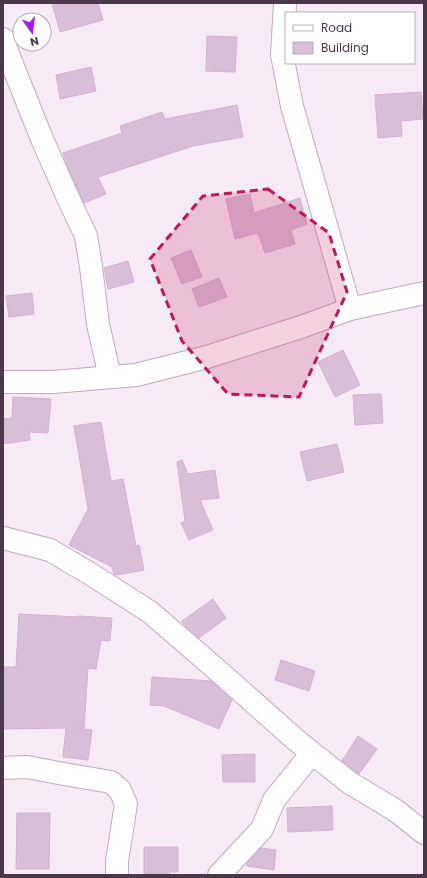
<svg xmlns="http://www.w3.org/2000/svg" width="427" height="878" font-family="Poppins,sans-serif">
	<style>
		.building { fill: #d9bed7; stroke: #d5b1d2 }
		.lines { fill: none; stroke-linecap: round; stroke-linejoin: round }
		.minor-casing { stroke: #c3abc0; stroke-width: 24 }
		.minor { stroke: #fff; stroke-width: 22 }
		.marked { fill: #c2185b; fill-opacity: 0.2; stroke: #c2185b; stroke-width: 3; stroke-dasharray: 8 5; stroke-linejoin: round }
	</style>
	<rect width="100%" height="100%" fill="#f6eaf4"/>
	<g class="building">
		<path d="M 52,3 L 98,3 L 103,20 L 60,32 Z"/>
		<path d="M 207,36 L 237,37 L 235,72 L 206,71 Z"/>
		<path d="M 91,67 L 96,91 L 60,99 L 56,75 Z"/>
		<path d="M 421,92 L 423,119 L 401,121 L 402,136 L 378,138 L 375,95 Z"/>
		<path d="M 237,105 L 243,137 L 193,146 L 98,177 L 106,194 L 84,203 L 69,170 L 63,153 L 122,133 L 120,126 L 162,112 L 165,119 Z"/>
		<path d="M 250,194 L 254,213 L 300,198 L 307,224 L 291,230 L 295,244 L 265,253 L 258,233 L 235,239 L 226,199 Z"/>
		<path d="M 191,250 L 202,277 L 182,284 L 171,258 Z"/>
		<path d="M 128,261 L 134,282 L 108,289 L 104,268 Z"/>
		<path d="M 219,278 L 227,297 L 199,307 L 192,289 Z"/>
		<path d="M 32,293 L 34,314 L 9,317 L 6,296 Z"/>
		<path d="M 343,350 L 360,385 L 335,397 L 318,362 Z"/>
		<path d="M 381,394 L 383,423 L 355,425 L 353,395 Z"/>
		<path d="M 13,397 L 51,399 L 48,433 L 29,432 L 30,440 L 3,444 L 3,419 L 12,418 Z"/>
		<path d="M 101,422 L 111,481 L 123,479 L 136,546 L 139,545 L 144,570 L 116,575 L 114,574 L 112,567 L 69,545 L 88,509 L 74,426 Z"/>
		<path d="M 337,444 L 344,472 L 307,481 L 300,452 Z"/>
		<path d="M 182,460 L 188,474 L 215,470 L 219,498 L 200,500 L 213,530 L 189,540 L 181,523 L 185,521 L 177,462 Z"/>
		<path d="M 213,599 L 226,618 L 199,638 L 186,627 L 182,621 Z"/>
		<path d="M 19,614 L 78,617 L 78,616 L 112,618 L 110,641 L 101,640 L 96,669 L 88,668 L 84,728 L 76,728 L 92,730 L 88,760 L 63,757 L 66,728 L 3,729 L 3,667 L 16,667 Z"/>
		<path d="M 281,660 L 315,671 L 309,691 L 275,680 Z"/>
		<path d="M 152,677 L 211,681 L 232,700 L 219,729 L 164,706 L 150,705 Z"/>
		<path d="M 358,736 L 377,749 L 359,774 L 342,761 Z"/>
		<path d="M 255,754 L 255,782 L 223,782 L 222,755 Z"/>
		<path d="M 332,806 L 333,830 L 288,832 L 287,808 Z"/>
		<path d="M 17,813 L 50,813 L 49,869 L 16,869 Z"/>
		<path d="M 144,847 L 178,847 L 178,872 L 170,872 L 170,875 L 144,875 Z"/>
		<path d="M 261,848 L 276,850 L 274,870 L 247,866 L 247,863 Z"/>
	</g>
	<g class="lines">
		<g class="minor-casing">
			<g id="minor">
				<path d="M 285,3 L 282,55 L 292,106 L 350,309"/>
				<path d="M 3,39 L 8,54 L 42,139 L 69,200 L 86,236 L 91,267 L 98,324 L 110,377"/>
				<path d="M 3,382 L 53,382 L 136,375 L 207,357 L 304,326 L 350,309 L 424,293"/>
				<path d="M 3,538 L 50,550 L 89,573 L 150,612 L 224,676 L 296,740 L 312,753 L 350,783 L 395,810 L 424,833"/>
				<path d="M 3,768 L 27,767 L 64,774 L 111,782 L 120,790 L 126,804 L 117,861 L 117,875"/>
				<path d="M 219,875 L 262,829 L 274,800 L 312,753"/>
			</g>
		</g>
		<use href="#minor" class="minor"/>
	</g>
	<path class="marked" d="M 268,189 L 329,233 L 347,292 L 299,397 L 228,394 L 182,341 L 150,259 L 203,196 Z"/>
	<rect width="427" height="878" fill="none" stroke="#4b374a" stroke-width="8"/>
	<rect x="285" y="12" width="130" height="52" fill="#ffffff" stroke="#b7afb7"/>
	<rect x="293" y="25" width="20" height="6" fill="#ffffff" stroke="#b7afb7"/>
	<text x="321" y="32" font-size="12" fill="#4b374a">Road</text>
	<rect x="293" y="42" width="20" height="12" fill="#d9bed7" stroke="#b7afb7"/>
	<text x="321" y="52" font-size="12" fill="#4b374a">Building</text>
	<g transform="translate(32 32) rotate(166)"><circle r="19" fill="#ffffff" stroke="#b7afb7"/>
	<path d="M0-3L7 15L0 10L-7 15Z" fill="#a918ff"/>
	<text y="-6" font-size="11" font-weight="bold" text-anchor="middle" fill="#4b374a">N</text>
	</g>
</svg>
